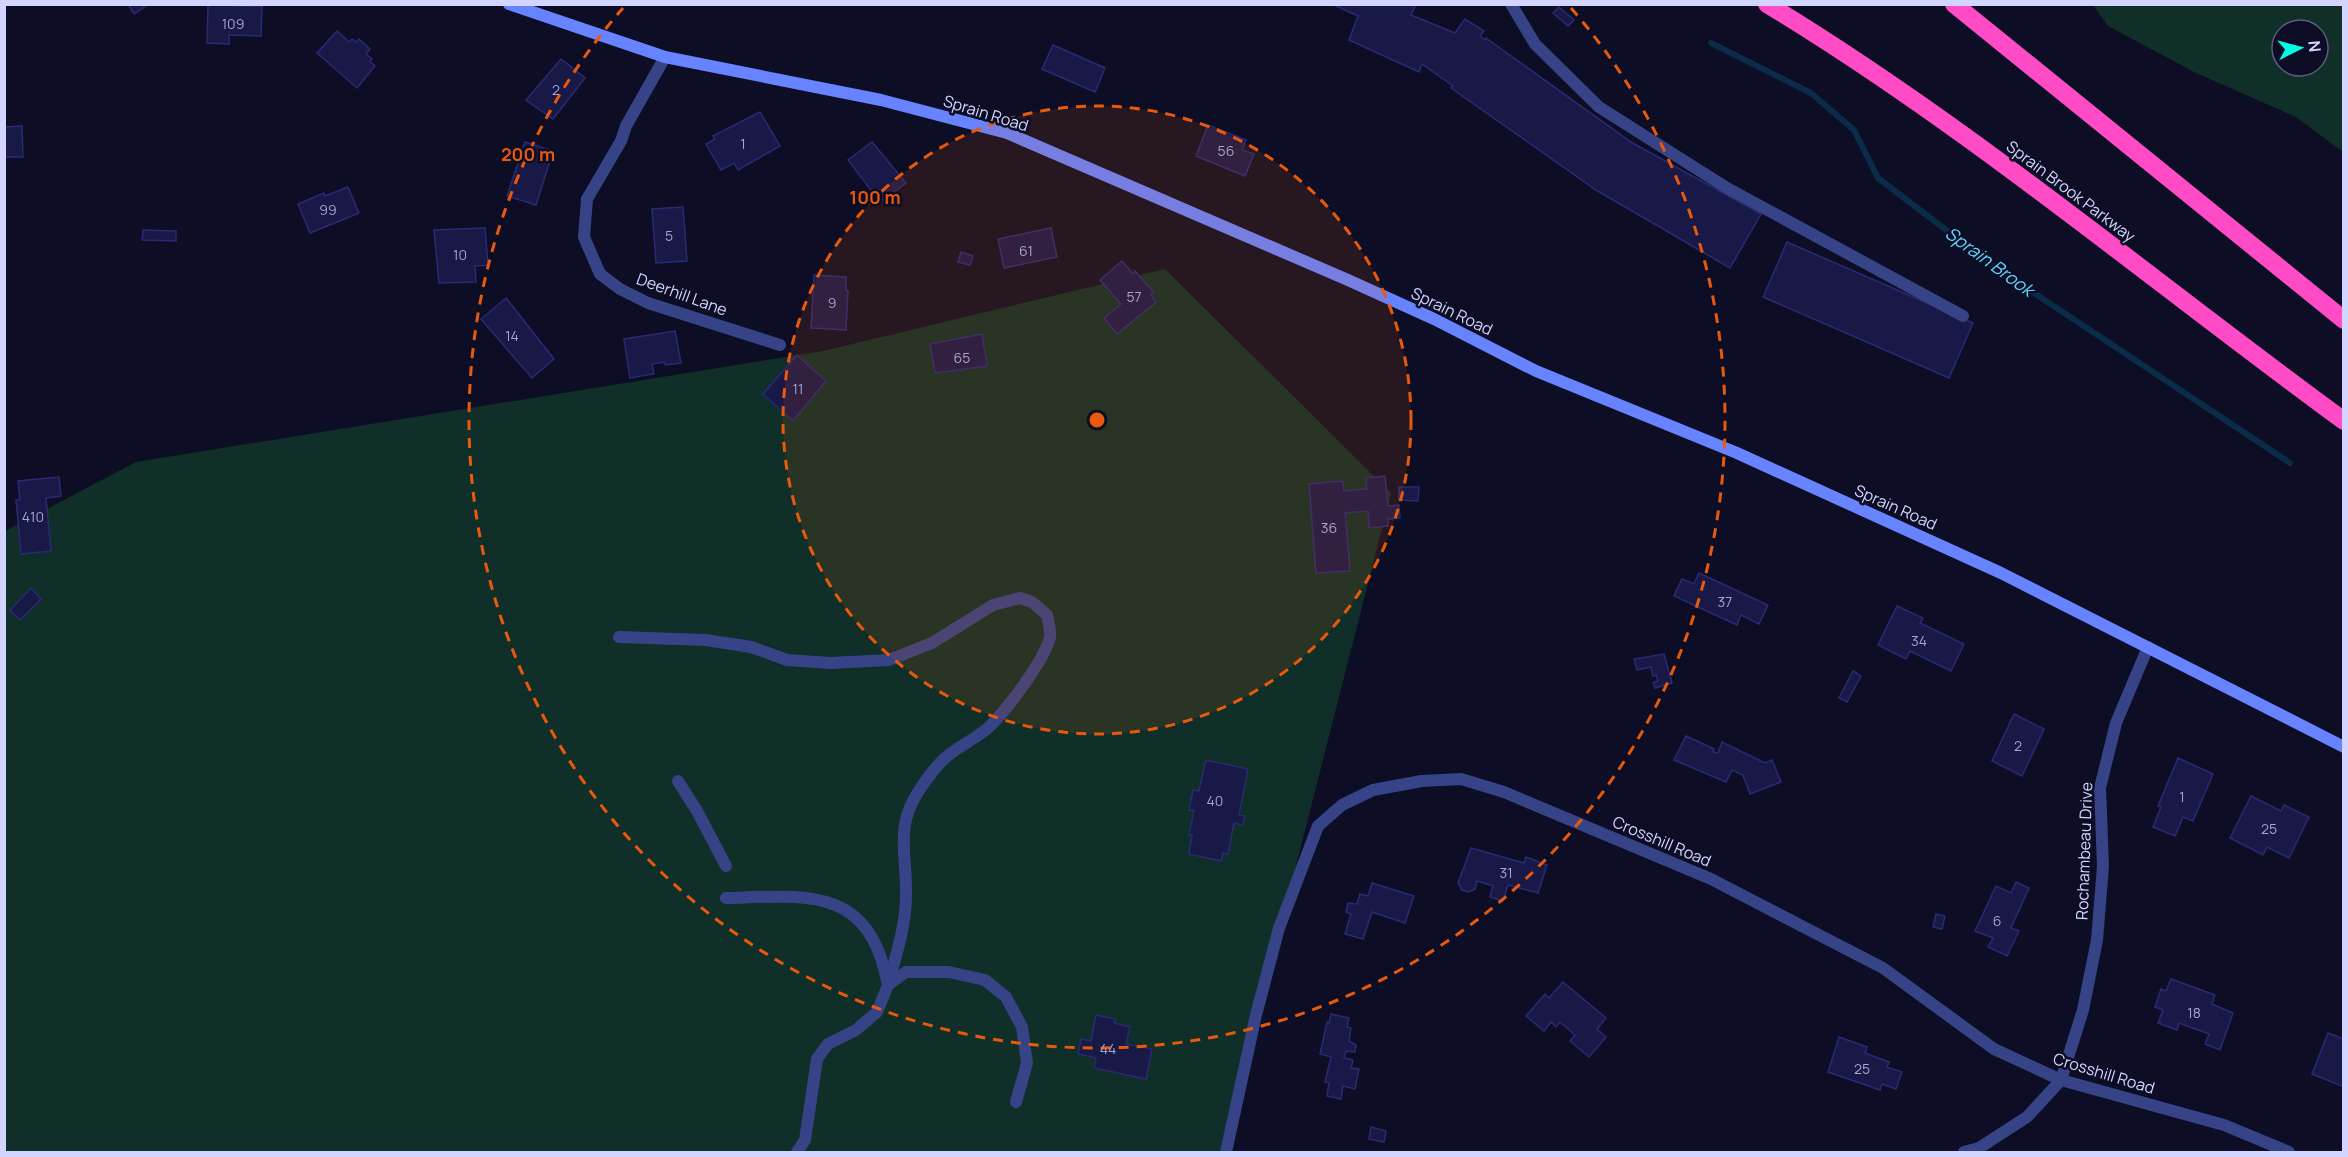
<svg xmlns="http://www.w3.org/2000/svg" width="2348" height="1157" font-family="Manrope,sans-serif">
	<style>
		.green { fill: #102f28; fill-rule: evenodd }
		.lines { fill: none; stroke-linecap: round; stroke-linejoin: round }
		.stream { stroke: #0a2c48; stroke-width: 6 }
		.building { fill: #191947; stroke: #2a2a74; stroke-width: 1.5 }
		.lane { stroke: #364386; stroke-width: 12 }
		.street { stroke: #364386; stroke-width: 12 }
		.secondary { stroke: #6883ff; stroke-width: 12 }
		.highway { stroke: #ff4cc6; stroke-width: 18 }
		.ring { fill: none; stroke: #e8590c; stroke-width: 3; stroke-dasharray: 10 8 }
		.labels { text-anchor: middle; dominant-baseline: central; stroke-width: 5; stroke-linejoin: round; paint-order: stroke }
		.number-label { font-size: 14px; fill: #a3a6d1 }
		.street-label { font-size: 16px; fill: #d1d5ff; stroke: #0d0e25 }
		.water-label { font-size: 18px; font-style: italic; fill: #5fd5ff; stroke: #0d0e25 }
		.centre { fill: #e8590c; stroke: #0d0e25; stroke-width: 3 }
		.ring-label { font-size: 18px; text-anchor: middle; font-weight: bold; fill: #e8590c; stroke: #0d0e25; stroke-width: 5; stroke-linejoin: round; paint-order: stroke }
	</style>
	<rect width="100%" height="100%" fill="#0d0e25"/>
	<g class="green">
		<path d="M 2093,5 L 2343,5 L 2343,152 L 2296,117 L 2194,72 L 2108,26 ZM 2282,30 L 2318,30 L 2318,66 L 2282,66 Z"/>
		<path d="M 1165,269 L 1391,493 L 1223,1152 L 5,1152 L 5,531 L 136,462 L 823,351 Z"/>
	</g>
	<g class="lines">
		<path class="stream" d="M 1711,43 L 1811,93 L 1854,130 L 1878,178 L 1992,265 L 2290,463"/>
	</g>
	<g class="building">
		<path d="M 128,4 L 149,4 L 134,14 Z"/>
		<path d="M 1332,4 L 1416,4 L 1411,15 L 1455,33 L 1465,19 L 1484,31 L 1480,36 L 1485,40 L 1486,38 L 1631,142 L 1761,214 L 1730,268 L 1596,190 L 1451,88 L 1453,86 L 1422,64 L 1419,72 L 1349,40 L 1358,16 Z"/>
		<path d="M 208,5 L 262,6 L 261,36 L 229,35 L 229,44 L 207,43 Z"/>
		<path d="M 1559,7 L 1574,20 L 1568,26 L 1553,13 Z"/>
		<path d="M 337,31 L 349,42 L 352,39 L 356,42 L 359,39 L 370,49 L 366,54 L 372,59 L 370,61 L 375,66 L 357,88 L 317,53 Z"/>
		<path d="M 1053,45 L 1105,68 L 1095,92 L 1042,69 Z"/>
		<path d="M 561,59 L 585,78 L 553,119 L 526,100 Z"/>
		<path d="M 760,112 L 780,146 L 738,170 L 734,163 L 721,170 L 706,144 L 715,139 L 713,136 Z"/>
		<path d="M 1208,125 L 1246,140 L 1242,150 L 1254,154 L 1245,176 L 1196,156 Z"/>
		<path d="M 22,126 L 23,157 L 4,157 L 4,127 Z"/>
		<path d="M 525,142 L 553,151 L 536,205 L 507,196 Z"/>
		<path d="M 872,142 L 906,183 L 880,202 L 848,160 Z"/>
		<path d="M 348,187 L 359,213 L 310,233 L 298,204 L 324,193 L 325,196 Z"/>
		<path d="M 683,207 L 687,261 L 656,263 L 652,209 Z"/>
		<path d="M 485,228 L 488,265 L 475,266 L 476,282 L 439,283 L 434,230 Z"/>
		<path d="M 1051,228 L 1057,257 L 1004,268 L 998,239 Z"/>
		<path d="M 143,230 L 176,231 L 176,241 L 142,240 Z"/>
		<path d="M 1787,242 L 1973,323 L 1949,378 L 1763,297 Z"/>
		<path d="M 961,252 L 973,256 L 970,265 L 958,262 Z"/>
		<path d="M 1122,261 L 1133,274 L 1135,271 L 1154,293 L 1151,295 L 1156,302 L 1117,334 L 1104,318 L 1121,304 L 1100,280 Z"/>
		<path d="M 814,275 L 846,277 L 846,290 L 848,291 L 846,330 L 811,328 Z"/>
		<path d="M 506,298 L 554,359 L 532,378 L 481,319 Z"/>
		<path d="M 675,331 L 681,363 L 665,365 L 664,362 L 652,364 L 654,374 L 630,378 L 624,339 Z"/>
		<path d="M 982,334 L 987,366 L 935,373 L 930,344 Z"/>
		<path d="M 797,355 L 826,381 L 793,421 L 763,394 Z"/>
		<path d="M 1385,476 L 1388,506 L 1399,505 L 1400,518 L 1388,519 L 1388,526 L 1369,528 L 1368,511 L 1345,513 L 1350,571 L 1316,573 L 1309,484 L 1343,481 L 1344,491 L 1367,489 L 1366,478 Z"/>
		<path d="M 59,477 L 61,496 L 46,498 L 51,551 L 21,554 L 16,500 L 20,500 L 18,481 Z"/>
		<path d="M 1399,487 L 1419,487 L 1418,501 L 1399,500 Z"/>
		<path d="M 1699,573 L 1768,605 L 1759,624 L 1741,615 L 1737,625 L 1674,596 L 1682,579 L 1694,584 Z"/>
		<path d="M 31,588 L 41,599 L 20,620 L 10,610 Z"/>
		<path d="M 1897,606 L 1923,618 L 1920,623 L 1964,644 L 1951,671 L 1910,651 L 1906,659 L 1878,645 Z"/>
		<path d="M 1664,654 L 1672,683 L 1655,688 L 1653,683 L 1658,681 L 1656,675 L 1653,676 L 1651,667 L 1637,670 L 1634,659 Z"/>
		<path d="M 1853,671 L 1861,676 L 1847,702 L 1839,698 Z"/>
		<path d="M 2014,714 L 2044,729 L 2022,776 L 1992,761 Z"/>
		<path d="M 1686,736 L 1714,749 L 1713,752 L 1718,753 L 1722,742 L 1765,763 L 1772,760 L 1781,782 L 1750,794 L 1743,775 L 1732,770 L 1726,782 L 1674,760 Z"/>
		<path d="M 2178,758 L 2213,774 L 2193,821 L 2183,817 L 2175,836 L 2153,827 L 2161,807 L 2158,806 Z"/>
		<path d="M 1206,760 L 1248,769 L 1239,815 L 1245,816 L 1242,825 L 1234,823 L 1228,854 L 1223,853 L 1221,861 L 1189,854 L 1192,835 L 1189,835 L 1194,810 L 1189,810 L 1193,790 L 1199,791 Z"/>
		<path d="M 2251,796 L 2281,811 L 2284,805 L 2309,817 L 2289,858 L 2267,847 L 2263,855 L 2230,838 Z"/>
		<path d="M 1471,848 L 1524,863 L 1526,857 L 1547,865 L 1538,893 L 1508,885 L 1503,901 L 1490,897 L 1493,886 L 1477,881 L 1475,889 L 1469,892 L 1462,890 L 1458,883 Z"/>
		<path d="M 2016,882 L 2029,888 L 2011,928 L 2019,931 L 2007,956 L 1988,947 L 1993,938 L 1975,931 L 1996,886 L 2011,893 Z"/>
		<path d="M 1372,883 L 1414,896 L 1405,923 L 1372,912 L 1363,939 L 1345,934 L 1351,914 L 1346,912 L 1348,903 L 1357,904 L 1360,894 L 1368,896 Z"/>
		<path d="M 1936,914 L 1945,916 L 1942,929 L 1933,927 Z"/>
		<path d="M 2171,979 L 2215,995 L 2212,1004 L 2233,1013 L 2220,1050 L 2205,1044 L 2209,1034 L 2179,1023 L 2177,1030 L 2158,1023 L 2163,1010 L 2155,1007 L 2161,989 L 2166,991 Z"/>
		<path d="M 1563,982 L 1606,1018 L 1597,1029 L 1606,1037 L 1589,1057 L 1570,1041 L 1575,1035 L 1560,1022 L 1556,1027 L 1551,1022 L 1544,1031 L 1526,1016 L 1545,994 L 1549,998 Z"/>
		<path d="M 1331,1014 L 1349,1018 L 1347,1027 L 1351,1028 L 1349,1041 L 1356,1045 L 1355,1052 L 1346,1051 L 1344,1058 L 1353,1060 L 1351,1068 L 1359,1069 L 1355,1089 L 1343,1086 L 1341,1099 L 1327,1096 L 1329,1083 L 1325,1082 L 1331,1057 L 1320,1054 L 1327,1022 L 1329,1023 Z"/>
		<path d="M 1096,1015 L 1115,1019 L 1114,1023 L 1130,1027 L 1126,1044 L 1152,1049 L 1146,1079 L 1094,1068 L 1096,1058 L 1078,1054 L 1081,1039 L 1091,1041 Z"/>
		<path d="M 2328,1033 L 2344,1039 L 2344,1087 L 2312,1074 Z"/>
		<path d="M 1839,1037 L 1867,1047 L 1865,1053 L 1889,1062 L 1887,1067 L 1902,1072 L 1896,1089 L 1882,1084 L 1880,1090 L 1828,1072 Z"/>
		<path d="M 1371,1127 L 1386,1131 L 1384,1142 L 1369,1139 Z"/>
	</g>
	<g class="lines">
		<g class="lane">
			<path d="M 1511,4 L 1535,44 L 1599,107 L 1727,188 L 1963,316"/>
			<path d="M 619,637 L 706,640 L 751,647 L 787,660 L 830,663 L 889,660 L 932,643 L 993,605 L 1020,598 L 1032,602 L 1047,615 C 1048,621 1051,631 1050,637 C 1045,660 1005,712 988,728 C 976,738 962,745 950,754 C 939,762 928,777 920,789 C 894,827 907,853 906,895 C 906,926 896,955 888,985"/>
			<path d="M 678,781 L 697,811 L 726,866"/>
			<path d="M 726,898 C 805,896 868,885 887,981"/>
			<path d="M 797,1152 L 805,1140 L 817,1059 L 828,1044 L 856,1030 L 877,1012 L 888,985 L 906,972 L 949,972 L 985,980 L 1006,997 L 1022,1027 L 1027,1063 L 1016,1102"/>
		</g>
		<g class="street">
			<path d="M 665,57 L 626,126 L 621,141 L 587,199 L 584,237 L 600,274 L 620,289 L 648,303 L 780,345"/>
			<path d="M 1226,1152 L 1256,1015 L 1279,928 L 1318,826 L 1342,805 L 1373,790 L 1422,781 L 1461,779 L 1504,792 L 1711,879 L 1883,968 L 1994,1049 L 2061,1080 L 2224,1125 L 2289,1152"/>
			<path d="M 1964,1152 L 1979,1148 L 2027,1117 L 2061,1080 L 2083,1010 L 2097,940 L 2103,866 L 2100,788 L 2116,723 L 2148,647"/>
		</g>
		<path class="secondary" d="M 509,4 L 665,57 L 881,100 L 1007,133 L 1348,280 L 1434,319 L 1536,371 L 1737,453 L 2001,573 L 2344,747"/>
		<g class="highway">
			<path d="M 1767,4 C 1970,127 2152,281 2344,421"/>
			<path d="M 1954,4 L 2344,320"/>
		</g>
	</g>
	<circle cx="1097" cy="420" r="314" fill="#e8590c" fill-opacity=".12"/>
	<g class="ring">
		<circle cx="1097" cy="420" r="314"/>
		<path d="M1571 8A628 628 0 1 1 623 8"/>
	</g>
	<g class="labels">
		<g class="number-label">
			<text x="233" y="23">109</text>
			<text x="556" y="89">2</text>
			<text x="743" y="143">1</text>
			<text x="1226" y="150">56</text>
			<text x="328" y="209">99</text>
			<text x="669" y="235">5</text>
			<text x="1026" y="250">61</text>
			<text x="460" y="254">10</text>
			<text x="1134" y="296">57</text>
			<text x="832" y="302">9</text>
			<text x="512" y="335">14</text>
			<text x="962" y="357">65</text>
			<text x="798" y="388">11</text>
			<text x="33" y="516">410</text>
			<text x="1329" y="527">36</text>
			<text x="1725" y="601">37</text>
			<text x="1919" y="640">34</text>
			<text x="2018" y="745">2</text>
			<text x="2182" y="796">1</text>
			<text x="1215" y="800">40</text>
			<text x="2269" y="828">25</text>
			<text x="1506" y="872">31</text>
			<text x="1997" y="920">6</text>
			<text x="2194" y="1012">18</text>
			<text x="1108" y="1048">44</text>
			<text x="1862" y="1068">25</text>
		</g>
		<g class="street-label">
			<text transform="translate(986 113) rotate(17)">Sprain Road</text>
			<text transform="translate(2071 191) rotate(37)">Sprain Brook Parkway</text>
			<text transform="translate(682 294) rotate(20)">Deerhill Lane</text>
			<text transform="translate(1452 311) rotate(26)">Sprain Road</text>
			<text transform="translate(1896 507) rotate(24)">Sprain Road</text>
			<text transform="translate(1662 841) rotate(23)">Crosshill Road</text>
			<text transform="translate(2084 851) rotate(-88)">Rochambeau Drive</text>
			<text transform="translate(2104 1073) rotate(17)">Crosshill Road</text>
		</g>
		<g class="water-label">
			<text transform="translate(1990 261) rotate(36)">Sprain Brook</text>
		</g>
	</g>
	<circle cx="1097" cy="420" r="9" class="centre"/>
	<g class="ring-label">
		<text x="528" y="161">200 m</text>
		<text x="875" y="204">100 m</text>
	</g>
	<rect width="2348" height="1157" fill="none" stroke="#d1d5ff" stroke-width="12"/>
	<g transform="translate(2300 48) rotate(84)"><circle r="28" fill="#0d0e25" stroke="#5b5e7c" stroke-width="1.5"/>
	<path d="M0-4.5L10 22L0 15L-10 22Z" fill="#00fce3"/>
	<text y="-9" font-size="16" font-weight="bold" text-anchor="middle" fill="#d1d5ff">N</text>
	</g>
</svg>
